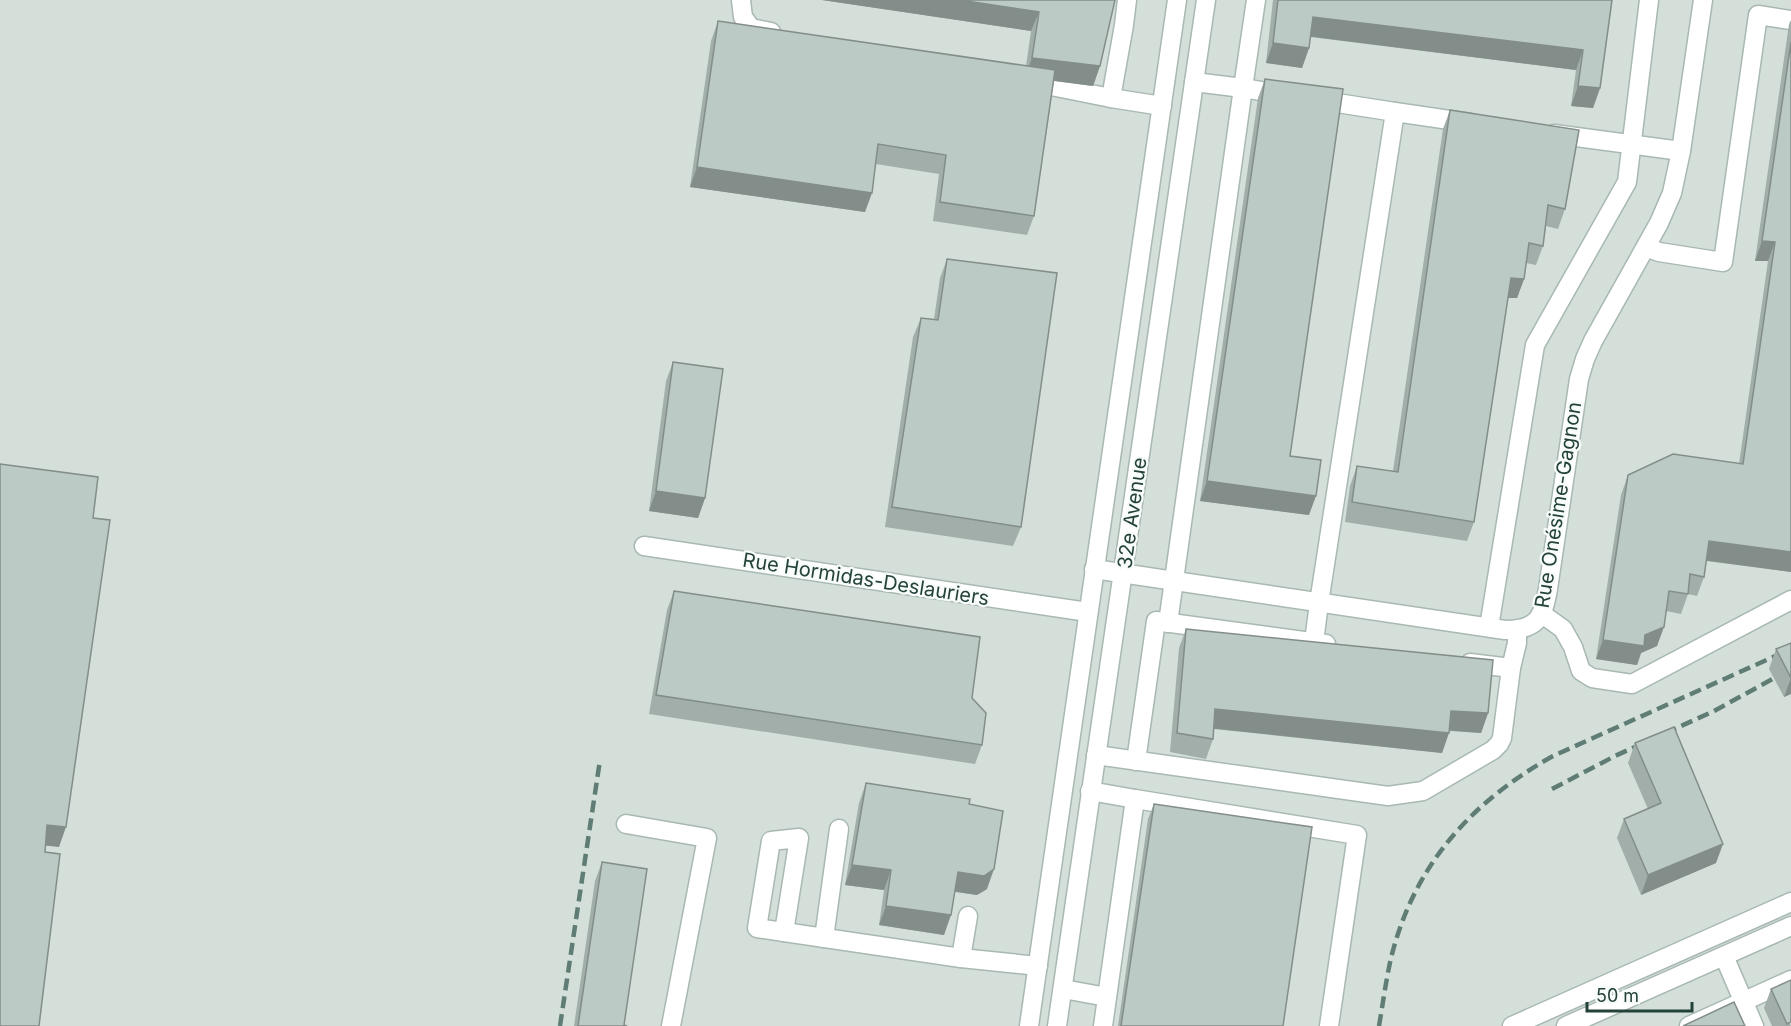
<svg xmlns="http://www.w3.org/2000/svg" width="1791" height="1026" font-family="Inter,sans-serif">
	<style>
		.built { fill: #d4dfda }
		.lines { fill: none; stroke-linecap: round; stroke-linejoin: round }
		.minor-casing { stroke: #a8b8b2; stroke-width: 21 }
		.minor { stroke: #fff; stroke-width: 18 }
		.rail { stroke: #5f7d75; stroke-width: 4.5; stroke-dasharray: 12 6; stroke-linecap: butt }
		.wall { fill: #a1aea9 }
		.shaded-wall { fill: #838d89 }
		.building { fill: #bbcac4; stroke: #838d89; stroke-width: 1.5 }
		.labels { text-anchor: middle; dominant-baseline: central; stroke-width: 4.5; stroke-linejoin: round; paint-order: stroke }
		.street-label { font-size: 20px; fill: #24423a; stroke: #f7fbf9 }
	</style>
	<rect width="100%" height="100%" fill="#e6efeb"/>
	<rect class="built" x="0" y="0" width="1791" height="1026"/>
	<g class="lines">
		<g class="minor-casing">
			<g id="minor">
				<path d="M 741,0 L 743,17 L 751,28 L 771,32"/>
				<path d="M 1127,0 L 1124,25 L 1111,98 L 1162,106"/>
				<path d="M 1031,82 L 1111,98"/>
				<path d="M 1194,82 L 1243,88 L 1256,0"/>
				<path d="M 1395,112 L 1470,123"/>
				<path d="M 1554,134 L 1681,151"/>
				<path d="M 1646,247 L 1659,252 L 1723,262 L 1758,15 L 1791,20"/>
				<path d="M 644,546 L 1088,612"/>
				<path d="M 1094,569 L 1505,630 C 1537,630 1543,618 1548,589 L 1579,379 L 1585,359 L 1593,341 L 1659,223 L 1672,193 L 1681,151 L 1703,0"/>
				<path d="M 1542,614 L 1563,629 L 1573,647 L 1581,671 L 1592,678 L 1632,684 L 1791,600"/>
				<path d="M 1168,623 L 1243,88 L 1285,95"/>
				<path d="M 1489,627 L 1535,345 L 1627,182 L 1649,0"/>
				<path d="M 1314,642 L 1319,603 L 1395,112 L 1318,100"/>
				<path d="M 1511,668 L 1517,643 L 1517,630"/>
				<path d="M 1096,755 L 1388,796 L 1423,791 L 1493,750 L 1499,744 L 1502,738 L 1511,668 L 1470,663"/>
				<path d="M 1136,761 L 1156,621 L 1326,644"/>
				<path d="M 1090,791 L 1135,799 L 1103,1026"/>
				<path d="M 1135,799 L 1357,835 L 1329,1026"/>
				<path d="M 626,824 L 707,838 L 671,1026"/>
				<path d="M 799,838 L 784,932 L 757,928 L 771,841 Z"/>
				<path d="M 784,932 L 961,958 L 1038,966"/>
				<path d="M 824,938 L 839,829"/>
				<path d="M 1724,956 L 1754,1026"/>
				<path d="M 961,958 L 968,916"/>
				<path d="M 1063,989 L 1107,997"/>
				<path d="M 1029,1026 L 1177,0"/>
				<path d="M 1057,1026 L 1206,0"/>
				<path d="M 1512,1026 L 1791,902"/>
				<path d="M 1566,1026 L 1791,926"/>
				<path d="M 1689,1026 L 1791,980"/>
			</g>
		</g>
		<use href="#minor" class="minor"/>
		<g class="rail">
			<path d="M 1552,789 L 1615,756 L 1714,711 L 1791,669"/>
			<path d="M 560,1026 L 600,760"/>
			<path d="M 1379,1026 C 1383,1003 1386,980 1391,958 C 1414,865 1471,802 1553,756 L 1791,649"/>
		</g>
	</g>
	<g class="wall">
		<path d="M 822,0 L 1115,0 L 1100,66 L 1093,86 L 1054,81 L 1034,216 L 1027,235 L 933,221 L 939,174 L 876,164 L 865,212 L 690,187 L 711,41 L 718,21 L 1026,66 L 1031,31 Z"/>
		<path d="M 1273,0 L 1612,0 L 1600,88 L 1593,108 L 1571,106 L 1576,70 L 1310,37 L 1309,48 L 1302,68 L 1266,63 Z"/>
		<path d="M 1791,20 L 1791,572 L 1706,561 L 1704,577 L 1697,596 L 1688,594 L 1681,614 L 1666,611 L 1657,646 L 1641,653 L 1637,665 L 1596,659 L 1621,495 L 1628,475 L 1739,464 L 1768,261 L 1755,261 L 1789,24 Z"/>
		<path d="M 1265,79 L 1290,456 L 1309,515 L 1200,501 L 1258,98 Z"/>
		<path d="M 1450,110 L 1565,209 L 1558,229 L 1546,226 L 1543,246 L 1536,265 L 1526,263 L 1524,279 L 1517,298 L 1508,298 L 1474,522 L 1467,541 L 1345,522 L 1350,486 L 1357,466 L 1393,471 L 1443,129 Z"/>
		<path d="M 947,259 L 1021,527 L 1013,546 L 885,527 L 913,337 L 921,318 L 934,319 L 940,278 Z"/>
		<path d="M 673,362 L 705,498 L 698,518 L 649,511 L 666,381 Z"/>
		<path d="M 674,591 L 972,698 L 982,745 L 975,764 L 649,714 L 667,610 Z"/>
		<path d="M 1186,629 L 1488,713 L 1481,733 L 1449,731 L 1442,753 L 1214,729 L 1213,739 L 1206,759 L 1170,752 L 1179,648 Z"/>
		<path d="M 1791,643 L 1791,694 L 1784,697 L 1769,669 L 1776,649 Z"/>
		<path d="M 1635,743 L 1716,863 L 1641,895 L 1617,838 L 1624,819 L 1648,809 L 1628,763 Z"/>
		<path d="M 866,783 L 969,804 L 987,889 L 977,895 L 955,892 L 944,935 L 879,925 L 884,890 L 845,885 L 859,803 Z"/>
		<path d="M 1154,804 L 1283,1026 L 1118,1026 L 1148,819 Z"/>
		<path d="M 602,862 L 624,1025 L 627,1026 L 574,1026 L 595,881 Z"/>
		<path d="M 1771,989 L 1791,1026 L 1772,1026 L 1764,1008 Z"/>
	</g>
	<g class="shaded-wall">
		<path d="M 822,0 L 960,0 L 1039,12 L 1031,31 Z"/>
		<path d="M 1313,17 L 1583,50 L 1576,70 L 1306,36 Z"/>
		<path d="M 1273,43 L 1309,48 L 1302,68 L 1266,63 Z"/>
		<path d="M 1032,58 L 1100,66 L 1093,86 L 1025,77 Z"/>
		<path d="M 1578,86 L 1600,88 L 1593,108 L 1571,106 Z"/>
		<path d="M 697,167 L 872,193 L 865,212 L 690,187 Z"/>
		<path d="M 1762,241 L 1775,242 L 1768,261 L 1755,261 Z"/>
		<path d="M 1511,278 L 1524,279 L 1517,298 L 1504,298 Z"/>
		<path d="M 1207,481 L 1316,496 L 1309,515 L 1200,501 Z"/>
		<path d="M 656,491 L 705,498 L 698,518 L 649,511 Z"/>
		<path d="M 1709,541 L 1791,552 L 1791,572 L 1702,560 Z"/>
		<path d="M 1664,627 L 1657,646 L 1641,653 L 1637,665 L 1596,659 L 1603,640 L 1645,635 Z"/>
		<path d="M 1791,677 L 1791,694 L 1784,697 L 1791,678 Z"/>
		<path d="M 1215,709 L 1449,733 L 1442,753 L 1208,728 Z"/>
		<path d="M 1451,711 L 1488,713 L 1481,733 L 1444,730 Z"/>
		<path d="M 47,825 L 66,827 L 59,847 L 40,845 Z"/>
		<path d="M 1723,844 L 1716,863 L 1641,895 L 1648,875 Z"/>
		<path d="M 852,865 L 891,870 L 884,890 L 845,885 Z"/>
		<path d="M 994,869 L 987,889 L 977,895 L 951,891 L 958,872 Z"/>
		<path d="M 886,906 L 951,915 L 944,935 L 879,925 Z"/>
	</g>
	<g class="building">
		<path d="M 960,0 L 1115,0 L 1100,66 L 1032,58 L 1039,12 Z"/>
		<path d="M 1278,0 L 1612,0 L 1600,88 L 1578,86 L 1583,50 L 1313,17 L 1309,48 L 1273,43 Z"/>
		<path d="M 718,21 L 1055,70 L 1034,216 L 940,202 L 946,155 L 878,144 L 872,193 L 697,167 Z"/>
		<path d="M 1791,42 L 1791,552 L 1709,541 L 1704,577 L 1690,574 L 1688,594 L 1669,591 L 1664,627 L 1645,635 L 1644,646 L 1603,640 L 1628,475 L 1673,454 L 1743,464 L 1775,242 L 1762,241 Z"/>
		<path d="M 1265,79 L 1343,89 L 1290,456 L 1321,460 L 1316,496 L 1207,481 Z"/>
		<path d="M 1450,110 L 1579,130 L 1565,209 L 1548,205 L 1543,246 L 1529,243 L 1524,279 L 1511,278 L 1474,522 L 1352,502 L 1357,466 L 1398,472 Z"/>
		<path d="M 947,259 L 1057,273 L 1021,527 L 892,507 L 921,318 L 938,320 Z"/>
		<path d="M 673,362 L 723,369 L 705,498 L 656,491 Z"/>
		<path d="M 0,464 L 98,477 L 93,518 L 110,520 L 66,827 L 47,825 L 45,852 L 60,854 L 39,1026 L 0,1026 Z"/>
		<path d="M 674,591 L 980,637 L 972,698 L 986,713 L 982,745 L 656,695 Z"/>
		<path d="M 1186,629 L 1493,660 L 1488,713 L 1451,711 L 1449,733 L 1215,709 L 1213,739 L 1177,733 Z"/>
		<path d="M 1791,643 L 1791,678 L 1776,649 Z"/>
		<path d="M 1674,727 L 1723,844 L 1648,875 L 1624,819 L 1661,803 L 1635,743 Z"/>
		<path d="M 866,783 L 970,799 L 969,804 L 1003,811 L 994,869 L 984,876 L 958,872 L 951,915 L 886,906 L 891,870 L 852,865 Z"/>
		<path d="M 1154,804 L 1312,827 L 1283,1026 L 1121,1026 Z"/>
		<path d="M 602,862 L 647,869 L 624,1025 L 627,1026 L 578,1026 Z"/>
		<path d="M 1791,980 L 1791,1022 L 1787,1024 L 1771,989 Z"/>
		<path d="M 1734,1002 L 1745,1026 L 1683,1026 Z"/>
	</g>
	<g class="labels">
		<g class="street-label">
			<text transform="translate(1558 505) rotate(-81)">Rue Onésime-Gagnon</text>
			<text transform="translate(1132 513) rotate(-82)">32e Avenue</text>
			<text transform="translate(866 579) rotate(9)">Rue Hormidas-Deslauriers</text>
		</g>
	</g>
	<path d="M1587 1002v9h105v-9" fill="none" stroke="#24423a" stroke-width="3"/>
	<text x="1596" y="1002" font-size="18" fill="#24423a" stroke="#f7fbf9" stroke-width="4.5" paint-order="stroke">50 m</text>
</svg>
